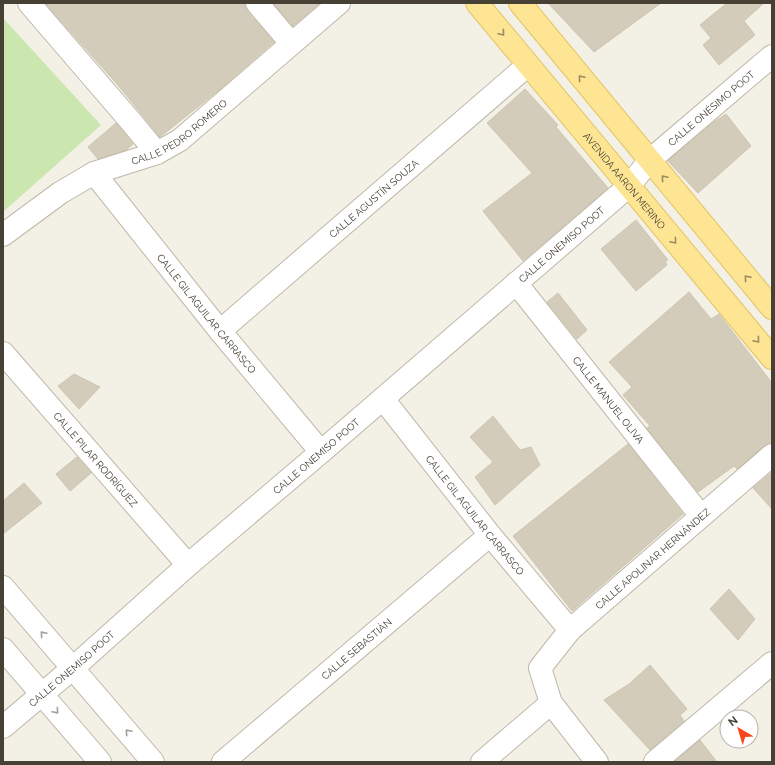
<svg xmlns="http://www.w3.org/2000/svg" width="775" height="765" font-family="Raleway,sans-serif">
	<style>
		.green { fill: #cbe7af }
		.building { fill: #d4ccbb; stroke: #cfc4af }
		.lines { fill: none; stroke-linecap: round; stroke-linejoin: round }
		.minor-casing { stroke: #beb8a9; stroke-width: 24 }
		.primary-casing { stroke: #e3c364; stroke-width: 24 }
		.minor { stroke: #fff; stroke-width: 22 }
		.primary { stroke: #fee594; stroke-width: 22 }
		.oneway { stroke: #998a60 }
		.oneway2 { stroke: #a2a09a }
		.labels { text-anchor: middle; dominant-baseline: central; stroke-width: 3; stroke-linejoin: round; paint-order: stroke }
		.street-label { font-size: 10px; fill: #464035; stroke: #fff }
	</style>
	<rect width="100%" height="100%" fill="#f3f0e6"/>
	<path class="green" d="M 3,18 L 101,125 L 3,212 Z"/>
	<g class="building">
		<path d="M 45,3 L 245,3 L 247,11 L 274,42 L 219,90 L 160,137 L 117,84 Z"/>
		<path d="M 273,3 L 320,3 L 293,26 Z"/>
		<path d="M 548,3 L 661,3 L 594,52 Z"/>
		<path d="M 727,3 L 764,3 L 744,21 L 755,35 L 719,65 L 703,45 L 711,38 L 700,25 Z"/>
		<path d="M 525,89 L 558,125 L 556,127 L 608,188 L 523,261 L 483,211 L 532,173 L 487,123 Z"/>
		<path d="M 726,114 L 751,146 L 698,193 L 668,161 L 714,122 Z"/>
		<path d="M 116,123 L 133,144 L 126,150 L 98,159 L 88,147 Z"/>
		<path d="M 636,220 L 668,260 L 665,262 L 667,265 L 636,291 L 601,249 Z"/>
		<path d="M 689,292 L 711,319 L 719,314 L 772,383 L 772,443 L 764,446 L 737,469 L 734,466 L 698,492 L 647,428 L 650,426 L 623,395 L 632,387 L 609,362 Z"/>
		<path d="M 558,293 L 587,330 L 577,339 L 547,302 Z"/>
		<path d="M 74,374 L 100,387 L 79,409 L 58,386 Z"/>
		<path d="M 493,416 L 520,450 L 531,447 L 540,465 L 495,505 L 475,477 L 493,462 L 470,437 Z"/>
		<path d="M 628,444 L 683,514 L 572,611 L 513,536 Z"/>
		<path d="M 77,457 L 91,473 L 70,491 L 56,474 Z"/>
		<path d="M 772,472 L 772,509 L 753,488 Z"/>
		<path d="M 24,483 L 42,503 L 3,534 L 3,501 Z"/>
		<path d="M 729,589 L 755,619 L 738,640 L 710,609 Z"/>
		<path d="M 650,665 L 687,709 L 680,715 L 684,721 L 650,750 L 604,700 L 629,684 Z"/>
		<path d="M 700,740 L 717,762 L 674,762 Z"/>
	</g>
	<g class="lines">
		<g class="minor-casing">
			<g id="minor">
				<path d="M 29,3 L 133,124 L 157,153"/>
				<path d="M 257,3 L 291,43"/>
				<path id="s1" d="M 94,173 L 220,331 L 321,452"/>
				<path id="s2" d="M 3,235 L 60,193 L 94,173 L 157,153 L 180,140 L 339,3"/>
				<path id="s3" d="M 516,283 L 701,516"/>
				<path id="s4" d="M 220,331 L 528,65"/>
				<path id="s5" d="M 3,353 L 188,565"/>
				<path id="s6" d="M 383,399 L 490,535 L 570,630"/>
				<path d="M 3,587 L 153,762"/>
				<path d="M 3,649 L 100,762"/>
				<path id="s7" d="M 3,727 L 73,668 L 188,565 L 321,452 L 629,186 L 650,160 L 772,56"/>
				<path id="s8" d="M 223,762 L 490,535"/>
				<path d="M 482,762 L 551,703"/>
				<path id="s9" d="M 597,762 L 551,703 L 540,668 L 570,630 L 772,455"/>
				<path d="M 655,762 L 772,663"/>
			</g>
		</g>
		<g class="primary-casing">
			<g id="primary">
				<path id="s10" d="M 477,3 L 772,358"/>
				<path d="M 520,3 L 772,308"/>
			</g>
		</g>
		<use href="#minor" class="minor"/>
		<use href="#primary" class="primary"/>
	</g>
	<defs><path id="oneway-chevron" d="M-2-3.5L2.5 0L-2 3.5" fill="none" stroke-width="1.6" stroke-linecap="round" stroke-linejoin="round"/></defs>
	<g class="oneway">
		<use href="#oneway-chevron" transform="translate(502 33) rotate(50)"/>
		<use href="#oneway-chevron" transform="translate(581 78) rotate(-130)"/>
		<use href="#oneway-chevron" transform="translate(664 178) rotate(-130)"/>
		<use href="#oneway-chevron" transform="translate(674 241) rotate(50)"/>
		<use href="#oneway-chevron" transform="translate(747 278) rotate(-130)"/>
		<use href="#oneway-chevron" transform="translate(757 340) rotate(50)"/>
	</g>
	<g class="oneway2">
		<use href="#oneway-chevron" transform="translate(43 634) rotate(-131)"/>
		<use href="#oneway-chevron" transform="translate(56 711) rotate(49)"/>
		<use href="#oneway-chevron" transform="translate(128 732) rotate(-131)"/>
	</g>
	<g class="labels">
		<g class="street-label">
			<text stroke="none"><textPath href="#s7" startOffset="941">CALLE ONÉSIMO POOT</textPath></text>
			<text stroke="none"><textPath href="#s2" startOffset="206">CALLE PEDRO ROMERO</textPath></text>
			<text stroke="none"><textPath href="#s10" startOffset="231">AVENIDA AARON MERINO</textPath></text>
			<text stroke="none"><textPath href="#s4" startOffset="203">CALLE AGUSTÍN SOUZA</textPath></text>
			<text stroke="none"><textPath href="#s7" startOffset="738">CALLE ONEMISO POOT</textPath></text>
			<text stroke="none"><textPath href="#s1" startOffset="180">CALLE GIL AGUILAR CARRASCO</textPath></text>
			<text stroke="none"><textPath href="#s3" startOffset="149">CALLE MANUEL OLIVA</textPath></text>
			<text stroke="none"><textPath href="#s7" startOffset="414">CALLE ONEMISO POOT</textPath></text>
			<text stroke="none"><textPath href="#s5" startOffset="141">CALLE PILAR RODRÍGUEZ</textPath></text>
			<text stroke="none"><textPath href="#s6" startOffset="148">CALLE GIL AGUILAR CARRASCO</textPath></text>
			<text stroke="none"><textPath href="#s9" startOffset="269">CALLE APOLINAR HERNÁNDEZ</textPath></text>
			<text stroke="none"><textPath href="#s8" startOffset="175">CALLE SEBASTIÁN</textPath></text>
			<text stroke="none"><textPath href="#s7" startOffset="90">CALLE ONEMISO POOT</textPath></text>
		</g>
	</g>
	<rect width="775" height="765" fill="none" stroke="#464035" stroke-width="8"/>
	<g transform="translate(739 729) rotate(322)"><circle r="19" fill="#ffffff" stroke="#b5b3ae"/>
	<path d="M0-3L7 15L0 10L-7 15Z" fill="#f94417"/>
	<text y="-6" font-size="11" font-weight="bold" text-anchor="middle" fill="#464035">N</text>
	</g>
</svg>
